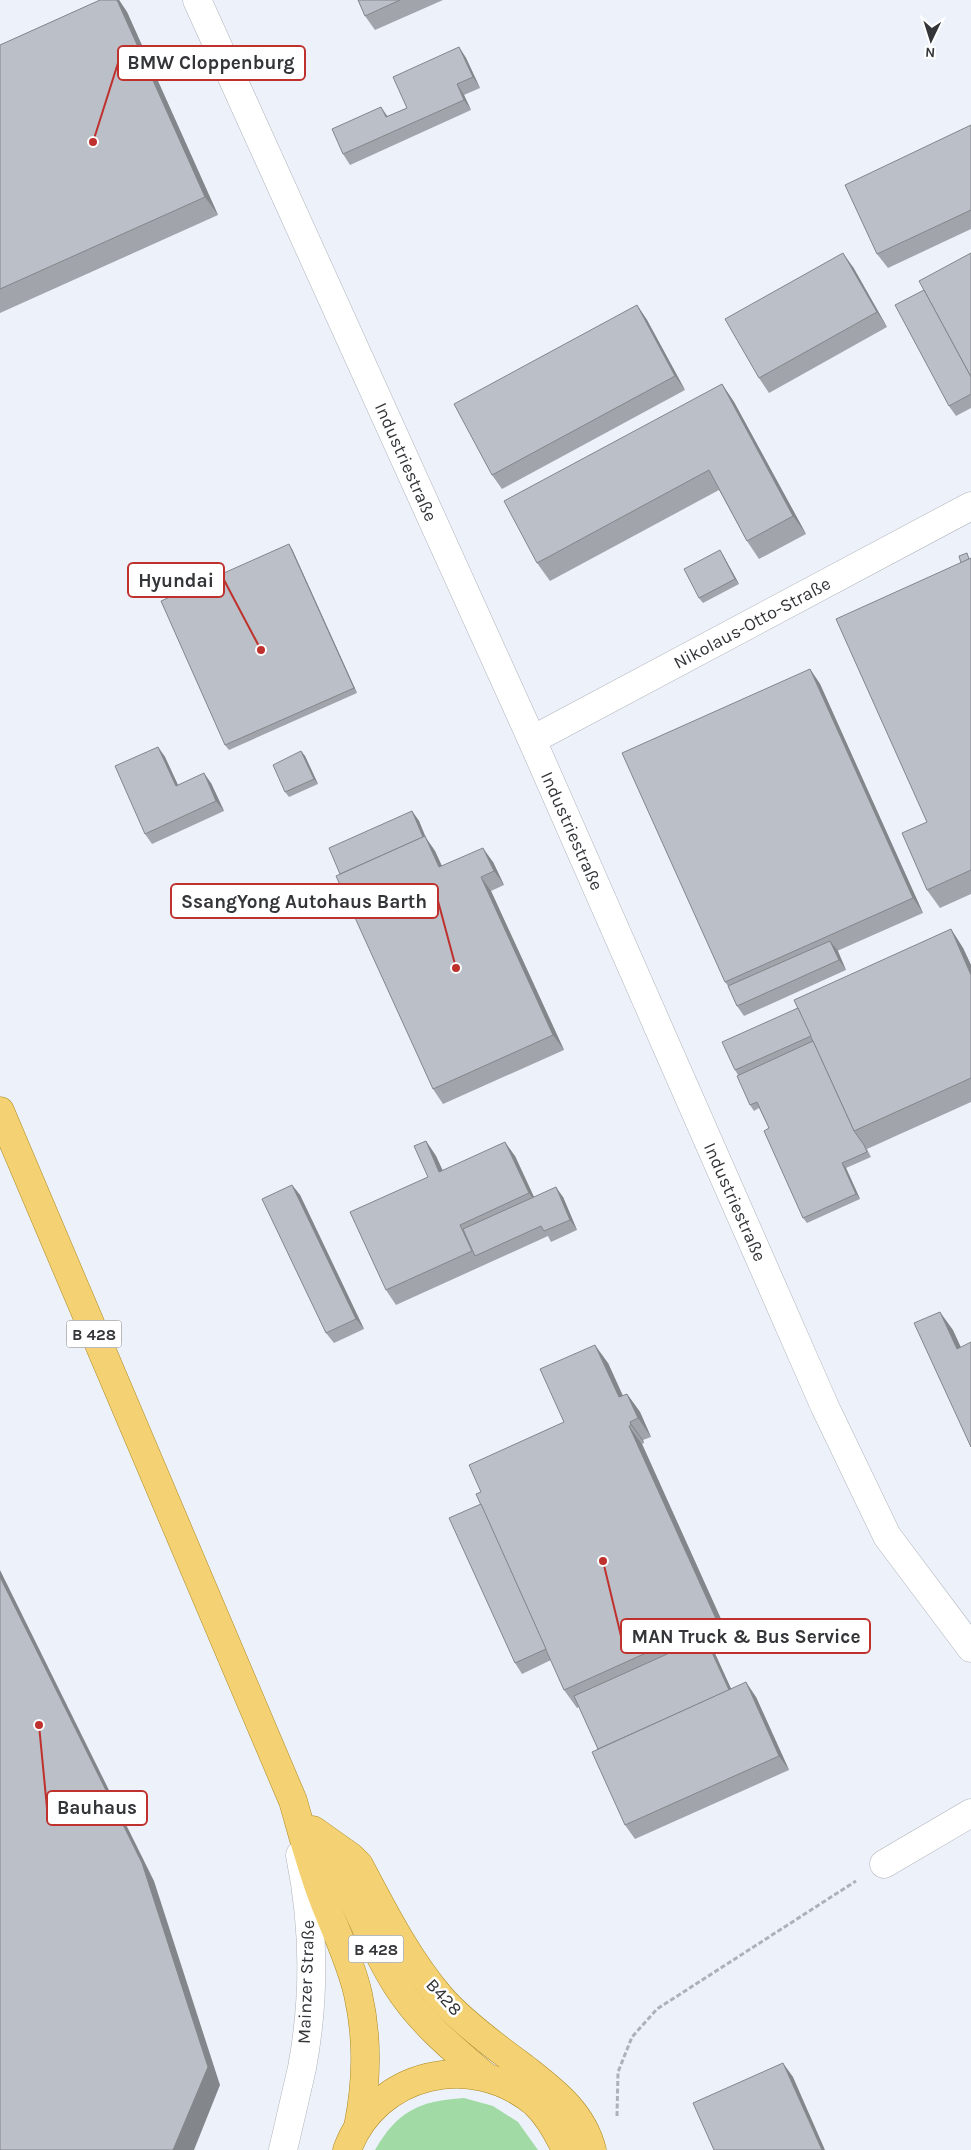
<svg xmlns="http://www.w3.org/2000/svg" width="971" height="2150" font-family="Karla,sans-serif">
	<style>
		.green { fill: #a1daa4 }
		.lines { fill: none; stroke-linecap: round; stroke-linejoin: round }
		.minor-casing { stroke: #afb3bb; stroke-width: 29 }
		.major-casing { stroke: #ab8822; stroke-width: 29 }
		.path { stroke: #adb1b8; stroke-width: 3; stroke-dasharray: 5 2.5; stroke-linecap: butt }
		.minor { stroke: #fff; stroke-width: 28 }
		.major { stroke: #f4d273; stroke-width: 28 }
		.wall { fill: #a1a4ab }
		.shaded-wall { fill: #83868b }
		.building { fill: #bbbfc7; stroke: #83868b }
		.labels { text-anchor: middle; dominant-baseline: central; stroke-width: 5; stroke-linejoin: round; paint-order: stroke }
		.shield { fill: #fff; stroke: #707274; stroke-width: 1 }
		.shield-label { font-size: 16px; font-weight: bold; fill: #333538 }
		.street-label { font-size: 18px; fill: #333538; stroke: #fff }
		.leader { fill: none; stroke: #bf312d; stroke-width: 2 }
		.callout-dot { fill: #bf312d; stroke: #fff; stroke-width: 2 }
		.callout { fill: #fff; stroke: #bf312d; stroke-width: 2 }
		.callout-label { font-size: 19px; text-anchor: middle; font-weight: bold; fill: #333538 }
	</style>
	<rect width="100%" height="100%" fill="#edf2fa"/>
	<path class="green" d="M 464,2098 L 493,2106 L 518,2122 L 538,2150 L 375,2150 C 398,2110 420,2101 464,2098 Z"/>
	<g class="lines">
		<g class="minor-casing">
			<g id="minor">
				<path d="M 197,0 L 532,740 L 825,1407 L 887,1536 L 971,1648"/>
				<path d="M 532,740 L 971,506"/>
				<path d="M 884,1864 L 971,1813"/>
				<path d="M 283,2150 C 289,2123 296,2095 302,2068 C 315,1998 314,1924 300,1855"/>
			</g>
		</g>
		<g class="major-casing">
			<g id="major">
				<path d="M 0,1111 L 293,1801 C 302,1832 310,1863 321,1893 C 333,1926 350,1959 358,1994 C 368,2038 367,2083 358,2127"/>
				<path d="M 313,1830 L 351,1857 L 359,1865 C 384,1912 407,1958 441,1998 C 462,2022 497,2048 523,2067 C 552,2090 582,2111 592,2150"/>
				<path d="M 321,1842 C 351,1886 367,1938 396,1984 C 419,2021 453,2049 486,2077"/>
				<path d="M 347,2150 C 376,2072 472,2050 535,2103 C 549,2116 558,2133 566,2150"/>
			</g>
		</g>
		<path class="path" d="M 617,2116 L 618,2072 L 632,2037 L 657,2009 L 856,1881"/>
		<use href="#minor" class="minor"/>
		<use href="#major" class="major"/>
	</g>
	<g class="wall">
		<path d="M 100,0 L 119,0 L 127,12 L 218,215 L 0,313 L 0,45 Z"/>
		<path d="M 358,0 L 443,0 L 375,30 L 365,16 Z"/>
		<path d="M 459,47 L 466,58 L 480,88 L 464,95 L 471,110 L 350,165 L 343,154 L 388,116 L 407,108 Z"/>
		<path d="M 971,125 L 971,229 L 888,268 L 877,254 Z"/>
		<path d="M 971,253 L 971,408 L 956,416 L 949,406 Z"/>
		<path d="M 853,267 L 887,327 L 769,393 L 759,378 Z"/>
		<path d="M 637,305 L 647,320 L 685,390 L 502,489 L 492,475 Z"/>
		<path d="M 722,384 L 734,402 L 806,534 L 759,559 L 747,541 L 719,490 L 550,581 L 537,563 Z"/>
		<path d="M 292,549 L 357,693 L 229,750 L 225,745 Z"/>
		<path d="M 723,555 L 739,584 L 703,603 L 699,598 Z"/>
		<path d="M 971,558 L 971,894 L 940,908 L 927,890 L 927,822 Z"/>
		<path d="M 810,669 L 820,684 L 923,913 L 837,951 L 846,970 L 744,1016 L 737,1006 L 728,986 L 725,982 Z"/>
		<path d="M 158,747 L 165,757 L 178,785 L 211,783 L 224,811 L 152,844 L 145,834 Z"/>
		<path d="M 301,751 L 305,756 L 318,784 L 289,797 L 285,792 Z"/>
		<path d="M 412,811 L 419,821 L 426,838 L 435,851 L 442,866 L 493,862 L 504,885 L 491,891 L 564,1050 L 443,1104 L 433,1089 L 340,874 Z"/>
		<path d="M 951,929 L 963,948 L 971,965 L 971,1102 L 867,1149 L 871,1157 L 846,1168 L 860,1199 L 807,1223 L 803,1218 L 769,1128 L 759,1108 L 754,1111 L 750,1105 L 738,1075 L 735,1070 L 798,1008 Z"/>
		<path d="M 426,1141 L 436,1156 L 442,1170 L 515,1156 L 534,1197 L 563,1197 L 577,1230 L 551,1242 L 548,1236 L 396,1305 L 386,1290 L 428,1177 Z"/>
		<path d="M 292,1185 L 300,1195 L 364,1329 L 334,1343 L 326,1333 Z"/>
		<path d="M 608,1363 L 623,1396 L 627,1394 L 640,1412 L 651,1437 L 643,1440 L 644,1443 L 642,1444 L 730,1639 L 712,1647 L 731,1689 L 756,1697 L 789,1770 L 635,1839 L 625,1825 L 598,1749 L 579,1707 L 577,1708 L 564,1690 L 551,1660 L 522,1674 L 515,1663 L 481,1504 L 564,1422 Z"/>
	</g>
	<g class="shaded-wall">
		<path d="M 117,0 L 119,0 L 127,12 L 218,215 L 205,197 Z"/>
		<path d="M 459,47 L 466,58 L 480,88 L 473,77 Z"/>
		<path d="M 457,84 L 464,95 L 471,110 L 464,100 Z"/>
		<path d="M 381,107 L 388,117 L 386,117 Z"/>
		<path d="M 843,253 L 853,267 L 887,327 L 877,312 Z"/>
		<path d="M 637,305 L 647,320 L 685,390 L 675,376 Z"/>
		<path d="M 722,384 L 734,402 L 806,534 L 793,516 Z"/>
		<path d="M 289,544 L 292,549 L 357,693 L 354,688 Z"/>
		<path d="M 720,550 L 723,555 L 739,584 L 735,579 Z"/>
		<path d="M 810,669 L 820,684 L 923,913 L 913,898 Z"/>
		<path d="M 158,747 L 165,757 L 183,796 L 176,786 Z"/>
		<path d="M 301,751 L 305,756 L 318,784 L 314,779 Z"/>
		<path d="M 204,773 L 211,783 L 224,811 L 216,801 Z"/>
		<path d="M 412,811 L 419,821 L 426,838 L 435,851 L 449,882 L 439,867 L 425,842 Z"/>
		<path d="M 483,848 L 493,862 L 504,885 L 494,871 Z"/>
		<path d="M 481,877 L 491,891 L 564,1050 L 553,1035 Z"/>
		<path d="M 951,929 L 963,948 L 971,965 L 971,975 Z"/>
		<path d="M 830,941 L 838,951 L 846,970 L 839,960 Z"/>
		<path d="M 426,1141 L 436,1156 L 450,1186 L 439,1172 Z"/>
		<path d="M 505,1142 L 515,1156 L 539,1208 L 529,1193 Z"/>
		<path d="M 842,1163 L 846,1168 L 860,1199 L 856,1194 Z"/>
		<path d="M 292,1185 L 300,1195 L 364,1329 L 356,1319 Z"/>
		<path d="M 556,1187 L 563,1197 L 577,1230 L 570,1220 Z"/>
		<path d="M 940,1312 L 953,1330 L 970,1367 L 957,1349 Z"/>
		<path d="M 595,1345 L 608,1363 L 632,1416 L 619,1397 Z"/>
		<path d="M 627,1394 L 640,1412 L 651,1437 L 638,1418 Z"/>
		<path d="M 630,1422 L 643,1440 L 644,1443 L 631,1425 Z"/>
		<path d="M 629,1426 L 642,1444 L 730,1639 L 717,1621 Z"/>
		<path d="M 0,1570 L 154,1881 L 220,2085 L 194,2150 L 173,2150 L 0,1577 Z"/>
		<path d="M 705,1637 L 712,1647 L 739,1706 L 732,1696 Z"/>
		<path d="M 746,1682 L 756,1697 L 789,1770 L 779,1756 Z"/>
		<path d="M 783,2063 L 793,2077 L 825,2150 L 822,2150 Z"/>
	</g>
	<g class="building">
		<path d="M 100,0 L 117,0 L 205,197 L 0,289 L 0,45 Z"/>
		<path d="M 358,0 L 400,0 L 365,16 Z"/>
		<path d="M 459,47 L 473,77 L 457,84 L 464,100 L 343,154 L 332,129 L 381,107 L 386,117 L 407,108 L 393,77 Z"/>
		<path d="M 971,125 L 971,210 L 877,254 L 845,185 Z"/>
		<path d="M 843,253 L 877,312 L 759,378 L 725,319 Z"/>
		<path d="M 971,253 L 971,377 L 919,281 Z"/>
		<path d="M 924,290 L 971,377 L 971,394 L 949,406 L 895,305 Z"/>
		<path d="M 637,305 L 675,376 L 492,475 L 454,404 Z"/>
		<path d="M 722,384 L 793,516 L 747,541 L 709,470 L 537,563 L 504,501 Z"/>
		<path d="M 289,544 L 354,688 L 225,745 L 161,601 Z"/>
		<path d="M 720,550 L 735,579 L 699,598 L 684,569 Z"/>
		<path d="M 967,553 L 969,559 L 961,563 L 959,556 Z"/>
		<path d="M 971,558 L 971,870 L 927,890 L 902,833 L 927,822 L 836,619 Z"/>
		<path d="M 810,669 L 913,898 L 725,982 L 622,753 Z"/>
		<path d="M 158,747 L 176,786 L 204,773 L 216,801 L 145,834 L 115,766 Z"/>
		<path d="M 301,751 L 314,779 L 285,792 L 273,765 Z"/>
		<path d="M 412,811 L 423,837 L 340,874 L 329,848 Z"/>
		<path d="M 425,836 L 439,867 L 483,848 L 494,871 L 481,877 L 553,1035 L 433,1089 L 336,876 Z"/>
		<path d="M 951,929 L 971,975 L 971,1078 L 854,1131 L 794,1000 Z"/>
		<path d="M 830,941 L 839,960 L 737,1006 L 728,986 Z"/>
		<path d="M 798,1008 L 811,1036 L 735,1070 L 722,1042 Z"/>
		<path d="M 813,1041 L 854,1131 L 864,1145 L 867,1152 L 842,1163 L 856,1194 L 803,1218 L 764,1131 L 769,1128 L 757,1102 L 750,1105 L 737,1076 Z"/>
		<path d="M 426,1141 L 439,1172 L 505,1142 L 529,1193 L 460,1225 L 472,1251 L 386,1290 L 350,1212 L 428,1177 L 414,1146 Z"/>
		<path d="M 292,1185 L 356,1319 L 326,1333 L 262,1199 Z"/>
		<path d="M 556,1187 L 570,1220 L 544,1231 L 541,1226 L 475,1256 L 463,1229 Z"/>
		<path d="M 940,1312 L 957,1349 L 971,1342 L 971,1447 L 914,1323 Z"/>
		<path d="M 595,1345 L 619,1397 L 627,1394 L 638,1418 L 630,1422 L 631,1425 L 629,1426 L 717,1621 L 564,1690 L 476,1494 L 481,1492 L 469,1465 L 564,1422 L 540,1369 Z"/>
		<path d="M 481,1504 L 546,1649 L 515,1663 L 449,1518 Z"/>
		<path d="M 0,1577 L 142,1863 L 208,2067 L 173,2150 L 0,2150 Z"/>
		<path d="M 705,1637 L 729,1690 L 598,1749 L 574,1696 Z"/>
		<path d="M 746,1682 L 779,1756 L 625,1825 L 592,1752 Z"/>
		<path d="M 783,2063 L 822,2150 L 714,2150 L 693,2103 Z"/>
	</g>
	<g class="labels">
		<g class="shield">
			<rect x="66.5" y="1320.5" width="55" height="27" rx="4"/>
			<rect x="348.5" y="1935.5" width="55" height="27" rx="4"/>
		</g>
		<g class="shield-label">
			<text x="94" y="1334">B 428</text>
			<text x="376" y="1949">B 428</text>
		</g>
		<g class="street-label">
			<text transform="translate(406 462) rotate(66)">Industriestraße</text>
			<text transform="translate(752 623) rotate(-28)">Nikolaus-Otto-Straße</text>
			<text transform="translate(572 831) rotate(66)">Industriestraße</text>
			<text transform="translate(735 1202) rotate(66)">Industriestraße</text>
			<text transform="translate(306 1982) rotate(-88)">Mainzer Straße</text>
			<text transform="translate(444 1997) rotate(47)">B428</text>
		</g>
	</g>
	<path class="leader" d="M93 142L118 63M261 650L224 580M456 968L438 901M603 1561L621 1636M39 1725L47 1808"/>
	<g class="callout-dot">
		<circle cx="93" cy="142" r="5"/>
		<circle cx="261" cy="650" r="5"/>
		<circle cx="456" cy="968" r="5"/>
		<circle cx="603" cy="1561" r="5"/>
		<circle cx="39" cy="1725" r="5"/>
	</g>
	<g class="callout">
		<rect x="118" y="46" width="187" height="34" rx="5"/>
		<rect x="128" y="563" width="96" height="34" rx="5"/>
		<rect x="171" y="884" width="267" height="34" rx="5"/>
		<rect x="621" y="1619" width="249" height="34" rx="5"/>
		<rect x="47" y="1791" width="100" height="34" rx="5"/>
	</g>
	<g class="callout-label">
		<text x="211" y="69">BMW Cloppenburg</text>
		<text x="176" y="587">Hyundai</text>
		<text x="304" y="908">SsangYong Autohaus Barth</text>
		<text x="746" y="1643">MAN Truck &amp; Bus Service</text>
		<text x="97" y="1814">Bauhaus</text>
	</g>
	<g transform="translate(931 40) rotate(184)" stroke="#ffffff" stroke-width="4" paint-order="stroke">
	<path d="M0-4L9 19L0 12L-9 19Z" fill="#333538"/>
	<text y="-8" font-size="14" font-weight="bold" text-anchor="middle" fill="#333538">N</text>
	</g>
</svg>
